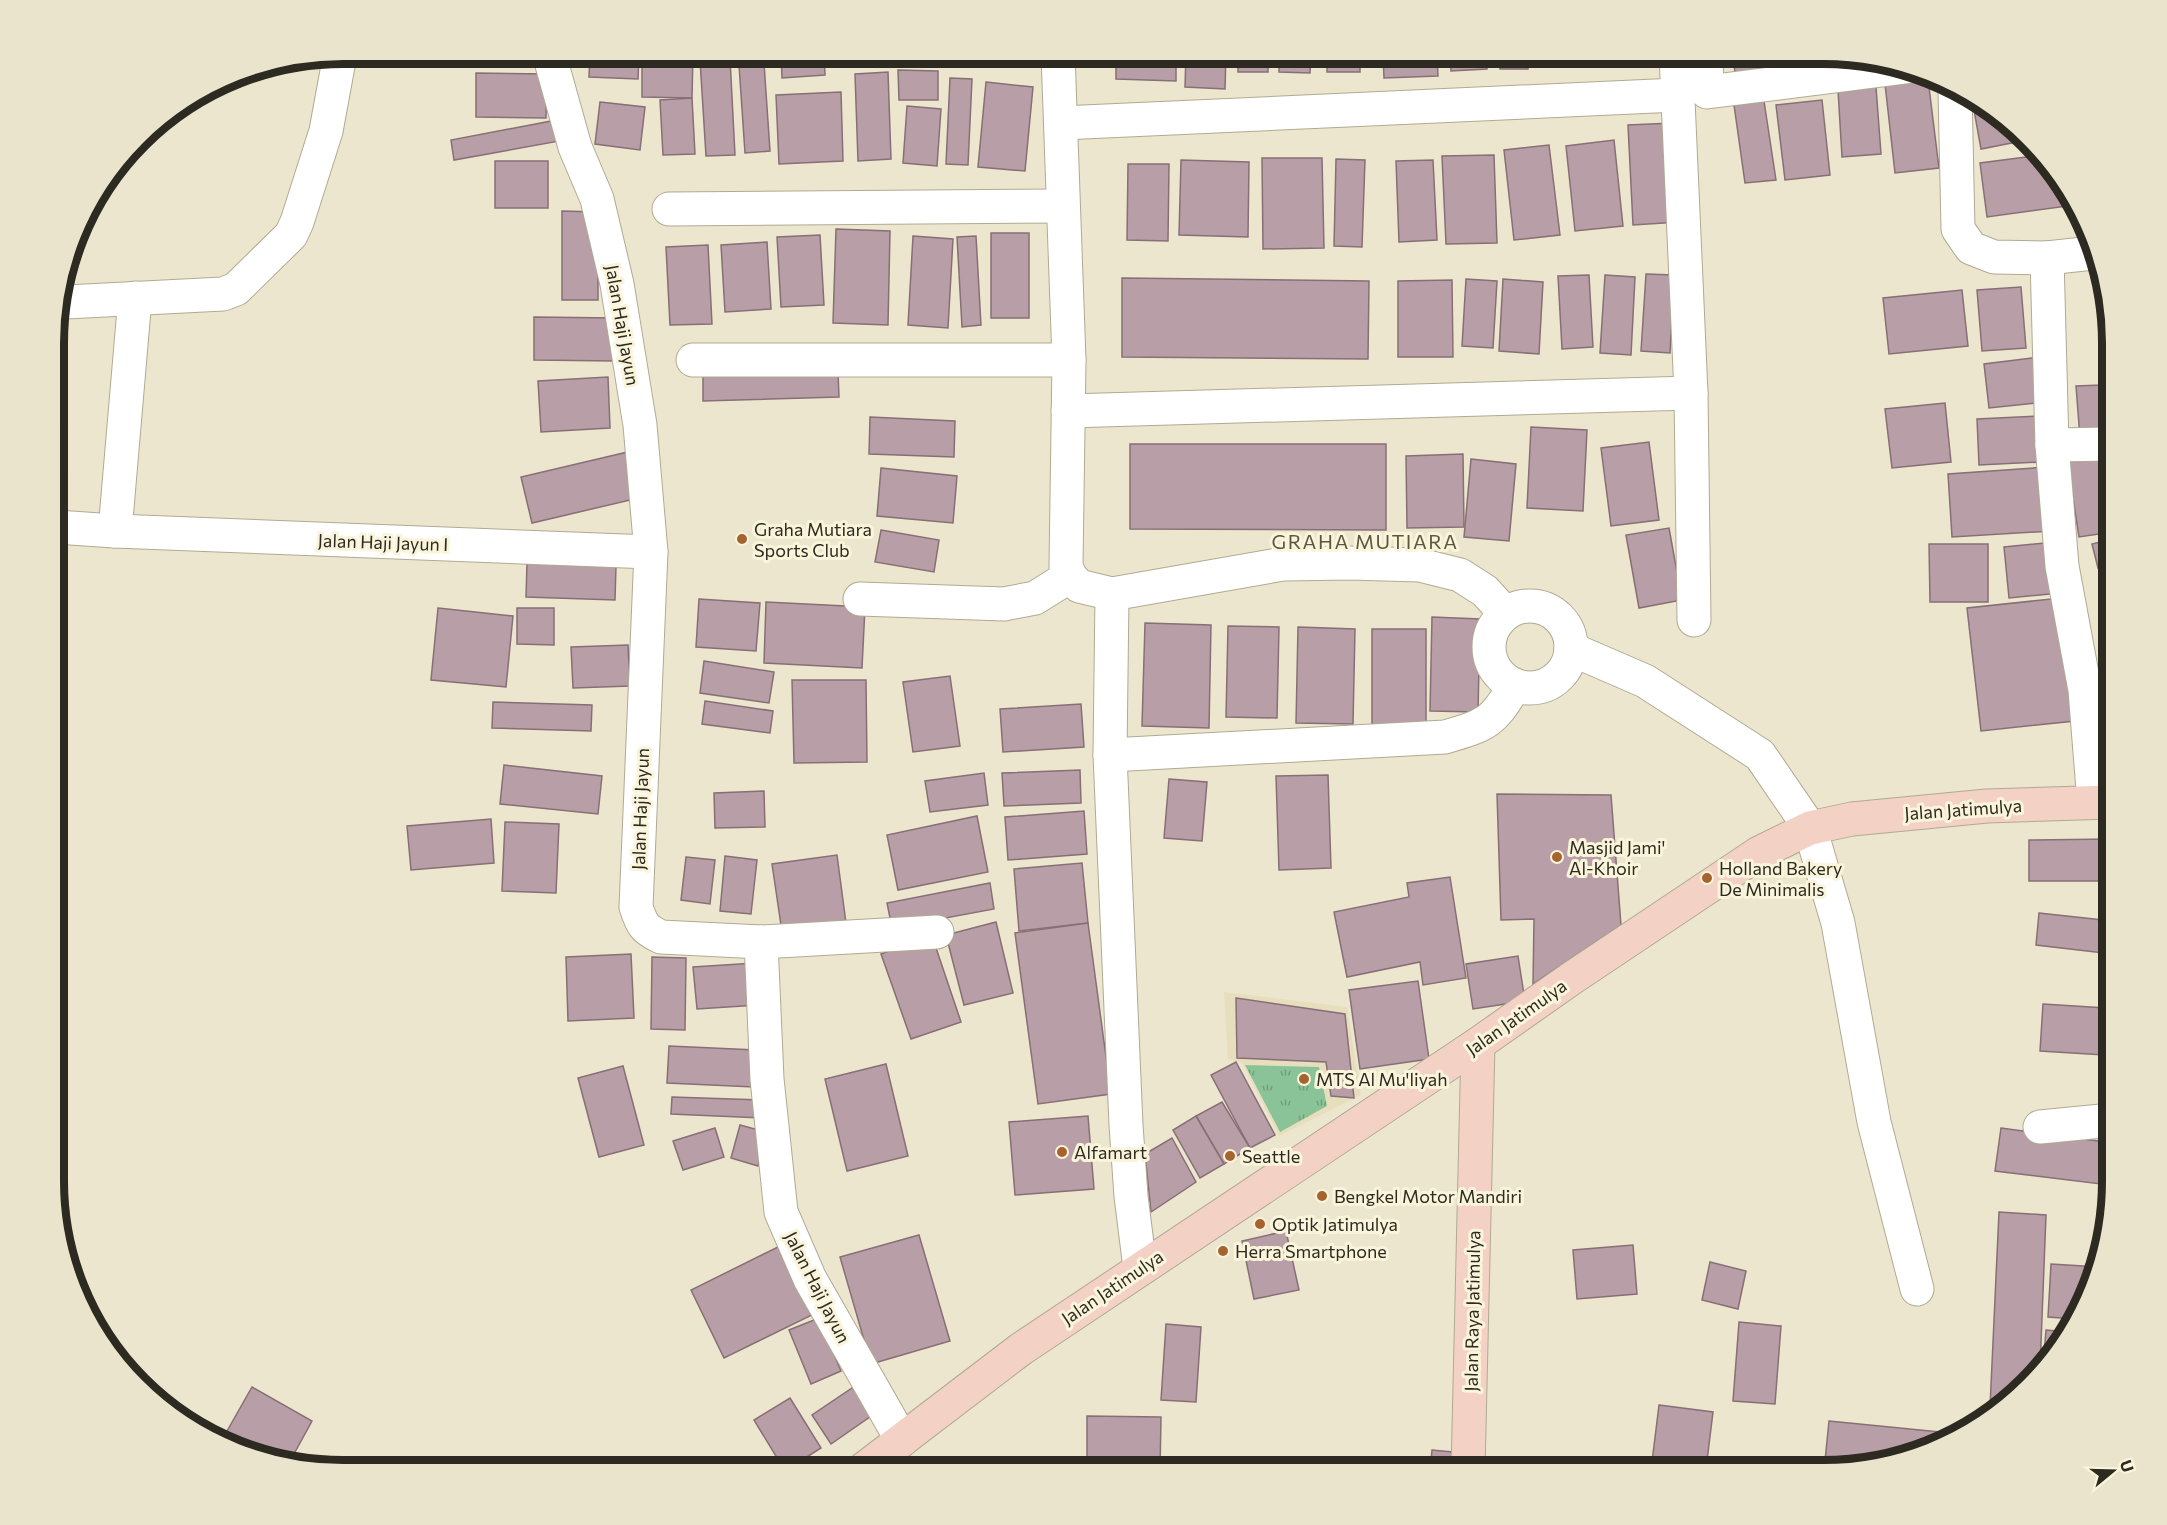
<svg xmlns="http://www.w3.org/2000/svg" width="2167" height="1525" font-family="Commissioner,sans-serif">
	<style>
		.built { fill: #e7debe }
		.park { fill: url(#park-tufts) }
		.building { fill: #b89ea6; stroke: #876f76; stroke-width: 1.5 }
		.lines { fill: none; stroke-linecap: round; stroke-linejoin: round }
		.street-casing { stroke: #b0aa93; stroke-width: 35 }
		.secondary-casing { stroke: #b0aa93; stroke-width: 35 }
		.street { stroke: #fff; stroke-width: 33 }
		.secondary { stroke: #f3d1c4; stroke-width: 33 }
		.poi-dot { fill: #a5642f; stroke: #faf4db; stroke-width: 2 }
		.labels { text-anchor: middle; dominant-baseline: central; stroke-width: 6; stroke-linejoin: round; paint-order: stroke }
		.street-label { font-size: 18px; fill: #2c2a21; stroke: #faf4db }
		.poi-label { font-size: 18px; fill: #2c2a21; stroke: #faf4db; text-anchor: start }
		.neighbourhood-label { font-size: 20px; letter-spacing: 1.5px; fill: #5d5742; stroke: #faf4db }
		.rim { fill: none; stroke: #2c2a21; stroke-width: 8 }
	</style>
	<defs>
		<pattern id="park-tufts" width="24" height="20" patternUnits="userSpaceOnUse" patternTransform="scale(1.5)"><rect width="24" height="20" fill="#8ac398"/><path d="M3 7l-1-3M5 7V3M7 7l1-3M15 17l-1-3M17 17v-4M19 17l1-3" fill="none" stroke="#719f7c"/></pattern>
	</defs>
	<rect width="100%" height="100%" fill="#ede6ce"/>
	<path class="built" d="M 1224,992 L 1347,1007 L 1361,1095 L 1279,1136 L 1242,1063 L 1228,1059 Z"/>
	<path class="park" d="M 1245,1065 L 1319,1067 L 1327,1106 L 1280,1132 Z"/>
	<g class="building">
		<path d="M 365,54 L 460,54 L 458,65 Z"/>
		<path d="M 590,54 L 639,54 L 638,79 L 589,77 Z"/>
		<path d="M 642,54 L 693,54 L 692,98 L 642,97 Z"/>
		<path d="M 781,54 L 824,54 L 825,75 L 782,78 Z"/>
		<path d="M 1116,54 L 1176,54 L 1176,81 L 1116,79 Z"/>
		<path d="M 1186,54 L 1226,54 L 1225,89 L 1185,87 Z"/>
		<rect x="1238" y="54" width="30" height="18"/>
		<path d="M 1279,54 L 1311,54 L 1310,73 L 1279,72 Z"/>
		<rect x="1327" y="54" width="33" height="18"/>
		<path d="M 1383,54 L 1437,54 L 1438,76 L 1384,78 Z"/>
		<path d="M 1450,54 L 1486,54 L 1487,69 L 1451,71 Z"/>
		<path d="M 1499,54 L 1528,54 L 1528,69 L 1500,69 Z"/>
		<path d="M 1541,54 L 1571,54 L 1571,67 L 1540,67 Z"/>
		<path d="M 1581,54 L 1618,55 L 1618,64 L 1581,63 Z"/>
		<path d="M 1629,55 L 1672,55 L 1672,66 L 1630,66 Z"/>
		<path d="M 1733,55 L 1788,55 L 1791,75 L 1736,82 Z"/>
		<path d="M 1802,55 L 1835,55 L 1837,71 L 1804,75 Z"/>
		<path d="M 730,58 L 735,155 L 706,156 L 700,60 Z"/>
		<path d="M 764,63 L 770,151 L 745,153 L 739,65 Z"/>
		<path d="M 898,70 L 938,71 L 938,100 L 899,100 Z"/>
		<path d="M 888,72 L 891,159 L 858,161 L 855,74 Z"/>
		<path d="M 476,73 L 547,74 L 546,118 L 476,117 Z"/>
		<path d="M 950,78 L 972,79 L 968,165 L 946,164 Z"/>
		<path d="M 1928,79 L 1939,168 L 1895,173 L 1885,84 Z"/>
		<path d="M 986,82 L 1033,87 L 1025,171 L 978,167 Z"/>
		<path d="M 1876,87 L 1881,154 L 1842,157 L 1838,90 Z"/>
		<path d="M 841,92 L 843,161 L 779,164 L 776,95 Z"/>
		<path d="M 692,98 L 695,154 L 663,155 L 660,100 Z"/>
		<path d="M 1972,99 L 1999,114 L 2022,141 L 1981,149 Z"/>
		<path d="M 1822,100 L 1830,175 L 1785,180 L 1776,105 Z"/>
		<path d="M 1764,101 L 1776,180 L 1745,183 L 1734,105 Z"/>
		<path d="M 600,102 L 645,107 L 640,150 L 595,144 Z"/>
		<path d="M 907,106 L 941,109 L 937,166 L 903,163 Z"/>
		<path d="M 562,119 L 565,140 L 454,160 L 451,140 Z"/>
		<path d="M 1673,123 L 1679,222 L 1633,225 L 1628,125 Z"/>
		<path d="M 1614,140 L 1623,226 L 1575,231 L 1566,146 Z"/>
		<path d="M 1549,145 L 1560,235 L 1514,240 L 1504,150 Z"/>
		<path d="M 1494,155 L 1497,243 L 1446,244 L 1442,156 Z"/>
		<path d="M 2034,156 L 2075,205 L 1987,217 L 1980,163 Z"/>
		<path d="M 1262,158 L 1322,158 L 1324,248 L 1263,249 Z"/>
		<path d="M 1336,159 L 1365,160 L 1362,247 L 1334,246 Z"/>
		<path d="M 1181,160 L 1249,162 L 1248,237 L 1179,235 Z"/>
		<path d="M 1433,160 L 1437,240 L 1399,242 L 1396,161 Z"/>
		<rect x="495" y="161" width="53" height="47"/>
		<path d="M 1128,164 L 1169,164 L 1168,241 L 1127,240 Z"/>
		<path d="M 562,211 L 598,212 L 598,300 L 562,300 Z"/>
		<path d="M 836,229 L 890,231 L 888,325 L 833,323 Z"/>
		<rect x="991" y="233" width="38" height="85"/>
		<path d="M 820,235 L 824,305 L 781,307 L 777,237 Z"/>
		<path d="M 913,236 L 953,239 L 948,328 L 908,325 Z"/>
		<path d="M 976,236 L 981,325 L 962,327 L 957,237 Z"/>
		<path d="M 767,242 L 771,309 L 725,312 L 721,245 Z"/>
		<path d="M 708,245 L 712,324 L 670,325 L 666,247 Z"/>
		<path d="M 2096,264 L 2112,325 L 2112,329 L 2101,330 L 2094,265 Z"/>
		<path d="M 1646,274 L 1674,275 L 1670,353 L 1641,351 Z"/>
		<path d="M 1589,275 L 1593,347 L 1562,349 L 1558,276 Z"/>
		<path d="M 1605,275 L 1635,277 L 1631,355 L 1600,353 Z"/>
		<path d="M 1122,278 L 1369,281 L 1368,359 L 1122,357 Z"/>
		<path d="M 1466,279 L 1497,281 L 1493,348 L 1462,346 Z"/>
		<path d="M 1503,279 L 1543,282 L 1539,354 L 1499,351 Z"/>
		<path d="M 1452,280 L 1453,357 L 1398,357 L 1398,281 Z"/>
		<path d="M 2021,287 L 2026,348 L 1982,351 L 1977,290 Z"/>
		<path d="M 1962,290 L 1968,346 L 1889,354 L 1883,298 Z"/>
		<path d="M 534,317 L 616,318 L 615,361 L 534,360 Z"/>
		<path d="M 2099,339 L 2112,339 L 2112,438 L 2080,438 L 2076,386 L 2102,385 Z"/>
		<path d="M 2039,357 L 2045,402 L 1989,408 L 1984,364 Z"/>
		<path d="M 838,372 L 839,397 L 703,401 L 703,375 Z"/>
		<path d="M 608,377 L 610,428 L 541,432 L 538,381 Z"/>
		<path d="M 1945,403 L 1951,462 L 1892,468 L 1885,409 Z"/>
		<path d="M 2039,416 L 2041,462 L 1979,465 L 1977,419 Z"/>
		<path d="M 870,417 L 955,421 L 954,457 L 869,454 Z"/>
		<path d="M 1531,427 L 1587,430 L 1583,511 L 1527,508 Z"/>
		<path d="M 1649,442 L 1659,520 L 1611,526 L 1601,448 Z"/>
		<path d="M 1130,444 L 1386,444 L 1386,530 L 1130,529 Z"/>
		<path d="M 632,451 L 643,497 L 532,523 L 521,477 Z"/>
		<path d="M 2112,453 L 2112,532 L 2079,537 L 2067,459 Z"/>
		<path d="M 1463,454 L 1464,527 L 1407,528 L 1406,456 Z"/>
		<path d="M 1471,459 L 1516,464 L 1509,541 L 1464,537 Z"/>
		<path d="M 2048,467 L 2052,531 L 1952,537 L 1948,474 Z"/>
		<path d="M 881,468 L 957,476 L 953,523 L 877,516 Z"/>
		<path d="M 1669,528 L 1682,600 L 1639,608 L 1626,535 Z"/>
		<path d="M 881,530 L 939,540 L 934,572 L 875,562 Z"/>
		<path d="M 2112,539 L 2112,564 L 2098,568 L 2092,544 Z"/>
		<path d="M 2055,542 L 2060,593 L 2009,598 L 2004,547 Z"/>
		<path d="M 1929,544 L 1988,544 L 1988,602 L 1930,602 Z"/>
		<path d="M 527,563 L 616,566 L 615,600 L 526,597 Z"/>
		<path d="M 2061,598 L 2075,721 L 1981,731 L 1967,608 Z"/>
		<path d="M 699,599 L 760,603 L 756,651 L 696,647 Z"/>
		<path d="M 766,602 L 865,607 L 862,668 L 764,663 Z"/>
		<path d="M 438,608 L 513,616 L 506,687 L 431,680 Z"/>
		<path d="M 517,608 L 554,608 L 554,645 L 517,644 Z"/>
		<path d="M 1432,617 L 1480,619 L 1478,712 L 1430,711 Z"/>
		<path d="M 1145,623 L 1211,625 L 1209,728 L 1142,726 Z"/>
		<path d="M 1228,626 L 1279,627 L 1277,718 L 1226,717 Z"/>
		<path d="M 1298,627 L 1355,629 L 1353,724 L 1296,723 Z"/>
		<rect x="1372" y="629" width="54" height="98"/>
		<path d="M 628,645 L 630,686 L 573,688 L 571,647 Z"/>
		<path d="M 2111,654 L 2112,654 L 2112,773 L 2108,773 Z"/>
		<path d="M 704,661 L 774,672 L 769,703 L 700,693 Z"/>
		<path d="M 950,676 L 960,746 L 913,752 L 903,682 Z"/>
		<path d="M 792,680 L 866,680 L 867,762 L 794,763 Z"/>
		<path d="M 705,701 L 773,711 L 770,733 L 702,724 Z"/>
		<path d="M 493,702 L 592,705 L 591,731 L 492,728 Z"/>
		<path d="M 1081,704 L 1084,747 L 1003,752 L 1000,709 Z"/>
		<path d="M 504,765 L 602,776 L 598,814 L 500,804 Z"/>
		<path d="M 1080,770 L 1081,803 L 1004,806 L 1002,773 Z"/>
		<path d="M 984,773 L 988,805 L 930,812 L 925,781 Z"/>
		<path d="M 1328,775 L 1331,868 L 1279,870 L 1276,776 Z"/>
		<path d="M 1169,779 L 1207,782 L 1202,841 L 1164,838 Z"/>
		<path d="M 764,791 L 765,827 L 715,828 L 714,793 Z"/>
		<path d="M 1497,794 L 1611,795 L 1621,925 L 1533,984 L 1534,919 L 1501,920 Z"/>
		<path d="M 1084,811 L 1087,854 L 1008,860 L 1005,817 Z"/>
		<path d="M 977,816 L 988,872 L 898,890 L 887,835 Z"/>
		<path d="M 491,819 L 494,863 L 411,870 L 407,826 Z"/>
		<path d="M 505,822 L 559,824 L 556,893 L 502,891 Z"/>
		<path d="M 2112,839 L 2112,881 L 2029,881 L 2029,840 Z"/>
		<path d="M 837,855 L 846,923 L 782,932 L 772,864 Z"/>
		<path d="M 725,856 L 757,860 L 751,914 L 720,911 Z"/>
		<path d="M 686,857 L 715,860 L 710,904 L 681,900 Z"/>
		<path d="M 1082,863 L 1088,923 L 1019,931 L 1014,869 Z"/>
		<path d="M 1450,877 L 1466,978 L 1423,985 L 1420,962 L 1347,977 L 1334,912 L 1409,897 L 1407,883 Z"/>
		<path d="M 990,883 L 994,909 L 892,928 L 887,903 Z"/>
		<path d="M 2039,913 L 2112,921 L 2112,954 L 2036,945 Z"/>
		<path d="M 996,922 L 1013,993 L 964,1005 L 946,935 Z"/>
		<path d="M 1088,923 L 1111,1094 L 1038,1104 L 1015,933 Z"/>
		<path d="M 932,936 L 961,1022 L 911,1039 L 881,954 Z"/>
		<path d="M 631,954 L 634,1018 L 568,1021 L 566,957 Z"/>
		<path d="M 1518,956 L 1525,1001 L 1473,1009 L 1466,964 Z"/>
		<path d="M 652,957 L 686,958 L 685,1030 L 651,1029 Z"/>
		<path d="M 755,963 L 758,1005 L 697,1009 L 693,967 Z"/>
		<path d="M 1418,981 L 1429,1059 L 1360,1069 L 1349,990 Z"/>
		<path d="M 1236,998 L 1345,1014 L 1354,1098 L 1331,1096 L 1326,1062 L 1237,1058 Z"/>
		<path d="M 2043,1004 L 2106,1008 L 2104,1055 L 2040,1051 Z"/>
		<path d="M 669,1046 L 756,1050 L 754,1087 L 667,1083 Z"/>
		<path d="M 1236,1062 L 1275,1135 L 1250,1148 L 1211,1075 Z"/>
		<path d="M 886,1064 L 908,1156 L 847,1171 L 825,1079 Z"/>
		<path d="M 623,1066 L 644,1145 L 599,1157 L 578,1078 Z"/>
		<path d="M 672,1097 L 762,1100 L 762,1118 L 671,1114 Z"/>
		<path d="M 1222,1102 L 1250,1148 L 1224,1164 L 1196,1116 Z"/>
		<path d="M 1088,1116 L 1094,1189 L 1015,1195 L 1009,1122 Z"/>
		<path d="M 1196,1116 L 1224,1164 L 1200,1178 L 1173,1130 Z"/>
		<path d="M 740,1125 L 766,1132 L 758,1166 L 731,1158 Z"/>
		<path d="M 715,1128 L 724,1157 L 683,1170 L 673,1141 Z"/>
		<path d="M 2001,1128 L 2106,1142 L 2101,1184 L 1995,1171 Z"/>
		<path d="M 1172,1138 L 1196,1182 L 1151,1212 L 1145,1154 Z"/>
		<path d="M 1999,1212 L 2046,1215 L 2040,1369 L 1993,1407 L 1990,1407 Z"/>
		<path d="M 1286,1231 L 1299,1290 L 1254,1299 L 1242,1241 Z"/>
		<path d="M 919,1235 L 950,1341 L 871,1364 L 840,1257 Z"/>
		<path d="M 782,1245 L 816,1313 L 724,1358 L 691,1290 Z"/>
		<path d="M 1633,1245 L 1637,1294 L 1577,1299 L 1573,1250 Z"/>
		<path d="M 1710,1262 L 1746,1271 L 1738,1309 L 1702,1300 Z"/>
		<path d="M 2051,1264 L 2099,1267 L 2098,1275 L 2074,1319 L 2048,1317 Z"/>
		<path d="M 819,1318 L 841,1371 L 811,1384 L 789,1330 Z"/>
		<path d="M 1739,1322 L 1781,1326 L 1775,1404 L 1733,1401 Z"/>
		<path d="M 1166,1324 L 1201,1327 L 1196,1402 L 1161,1400 Z"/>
		<path d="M 2046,1330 L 2067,1332 L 2053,1357 L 2043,1366 Z"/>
		<path d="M 855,1386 L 874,1414 L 831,1444 L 812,1415 Z"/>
		<path d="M 252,1387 L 312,1421 L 289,1463 L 250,1456 L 222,1440 Z"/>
		<path d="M 790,1398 L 821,1448 L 785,1471 L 754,1420 Z"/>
		<path d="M 1659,1405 L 1713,1412 L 1706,1469 L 1652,1462 Z"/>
		<path d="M 1087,1416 L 1161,1417 L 1160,1471 L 1087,1471 Z"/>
		<path d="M 1829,1421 L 1961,1434 L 1952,1441 L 1824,1471 Z"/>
		<path d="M 1432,1450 L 1463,1453 L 1462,1471 L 1430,1471 Z"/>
		<path d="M 989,1459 L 1003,1471 L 980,1471 Z"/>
	</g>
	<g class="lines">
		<g class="street-casing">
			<g id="street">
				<path d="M 549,54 L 575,147 L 597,199 L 617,284 L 640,425 L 651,552 L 636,907 C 642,925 644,929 661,937 L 761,942 L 767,1079 L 781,1212 L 810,1279 L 902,1440"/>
				<path d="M 1058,54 L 1069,360 L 1066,566 L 1070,576 L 1079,586 L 1112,594 L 1283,564 L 1350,563 L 1420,565 L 1460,575 L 1485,591 L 1505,613"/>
				<path d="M 1676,55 L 1691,393 L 1694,620"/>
				<path d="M 1706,55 L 1707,92 L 1906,67"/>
				<path d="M 1955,90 L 1958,229 L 1971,248 L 1994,257 L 2047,258 L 2052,445 L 2062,566 L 2085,690 L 2094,802"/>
				<path d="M 1061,123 L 1677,95"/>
				<path d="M 669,209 L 1062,206"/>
				<path d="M 2047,258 L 2093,253"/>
				<path d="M 57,305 L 66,302 L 223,294 L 236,289 L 291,235 L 297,222 L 326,131 L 340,55"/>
				<path d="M 693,360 L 1069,360"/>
				<path d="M 1068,411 L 1691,393"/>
				<path d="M 2052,445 L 2112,444"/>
				<path d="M 56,527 L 115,531 L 651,552"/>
				<path d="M 115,531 L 135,298"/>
				<path d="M 1112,594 L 1110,755 L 1445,737 C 1486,725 1493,723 1515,685"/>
				<path d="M 860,599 L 1004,604 L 1035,598 L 1070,576"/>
				<circle cx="1530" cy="647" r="41"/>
				<path d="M 1571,649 L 1645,681 L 1760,755 L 1810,828 L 1838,923 L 1874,1122 L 1917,1289"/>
				<path d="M 1110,755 L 1126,1125 L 1131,1196 L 1140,1268"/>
				<path d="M 761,942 L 937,932"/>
				<path d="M 2040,1127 L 2112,1120"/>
			</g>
		</g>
		<g class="secondary-casing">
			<g id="secondary">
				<path d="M 861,1471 L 1021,1349 L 1478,1044 L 1572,978 L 1759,853 L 1810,828 L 1852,819 L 1987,806 L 2112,802"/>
				<path d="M 1468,1471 L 1478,1044"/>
			</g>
		</g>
		<use href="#street" class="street"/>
		<use href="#secondary" class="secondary"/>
	</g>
	<g class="poi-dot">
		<circle cx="742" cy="539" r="6"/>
		<circle cx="1557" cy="857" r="6"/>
		<circle cx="1707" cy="878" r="6"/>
		<circle cx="1304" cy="1079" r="6"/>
		<circle cx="1062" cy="1152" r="6"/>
		<circle cx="1230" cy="1156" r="6"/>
		<circle cx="1322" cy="1196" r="6"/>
		<circle cx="1260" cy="1224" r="6"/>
		<circle cx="1223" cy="1251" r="6"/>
	</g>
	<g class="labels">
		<g class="street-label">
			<text transform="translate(623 325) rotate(80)">Jalan Haji Jayun</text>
			<text transform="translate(383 542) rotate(2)">Jalan Haji Jayun I</text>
			<text transform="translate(640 809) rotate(-88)">Jalan Haji Jayun</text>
			<text transform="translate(1963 809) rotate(-4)">Jalan Jatimulya</text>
			<text transform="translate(1516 1017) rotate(-35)">Jalan Jatimulya</text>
			<text transform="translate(818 1287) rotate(63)">Jalan Haji Jayun</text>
			<text transform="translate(1112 1287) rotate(-34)">Jalan Jatimulya</text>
			<text transform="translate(1472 1311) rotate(-89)">Jalan Raya Jatimulya</text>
		</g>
		<g class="poi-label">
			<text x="754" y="529">Graha Mutiara<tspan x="754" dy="21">Sports Club</tspan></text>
			<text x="1569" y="847">Masjid Jami'<tspan x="1569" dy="21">Al-Khoir</tspan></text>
			<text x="1719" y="868">Holland Bakery<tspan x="1719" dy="21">De Minimalis</tspan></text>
			<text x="1316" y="1079">MTS Al Mu'liyah</text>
			<text x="1074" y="1152">Alfamart</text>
			<text x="1242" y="1156">Seattle</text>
			<text x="1334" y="1196">Bengkel Motor Mandiri</text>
			<text x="1272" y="1224">Optik Jatimulya</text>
			<text x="1235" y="1251">Herra Smartphone</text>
		</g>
		<g class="neighbourhood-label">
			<text x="1365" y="541">GRAHA MUTIARA</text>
		</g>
	</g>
	<path d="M0 0H2167V1525H0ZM343 64H1823A279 279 0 0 1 2102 343V1181A279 279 0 0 1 1823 1460H343A279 279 0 0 1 64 1181V343A279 279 0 0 1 343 64Z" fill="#eae4cc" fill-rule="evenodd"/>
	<path class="rim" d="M343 64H1823A279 279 0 0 1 2102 343V1181A279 279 0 0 1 1823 1460H343A279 279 0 0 1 64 1181V343A279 279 0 0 1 343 64Z"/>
	<g transform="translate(2113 1471) rotate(71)" stroke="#faf4db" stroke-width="4.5" paint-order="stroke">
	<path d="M0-4.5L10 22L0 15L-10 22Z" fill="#2c2a21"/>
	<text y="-9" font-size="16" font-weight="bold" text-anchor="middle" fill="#2c2a21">U</text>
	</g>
</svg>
